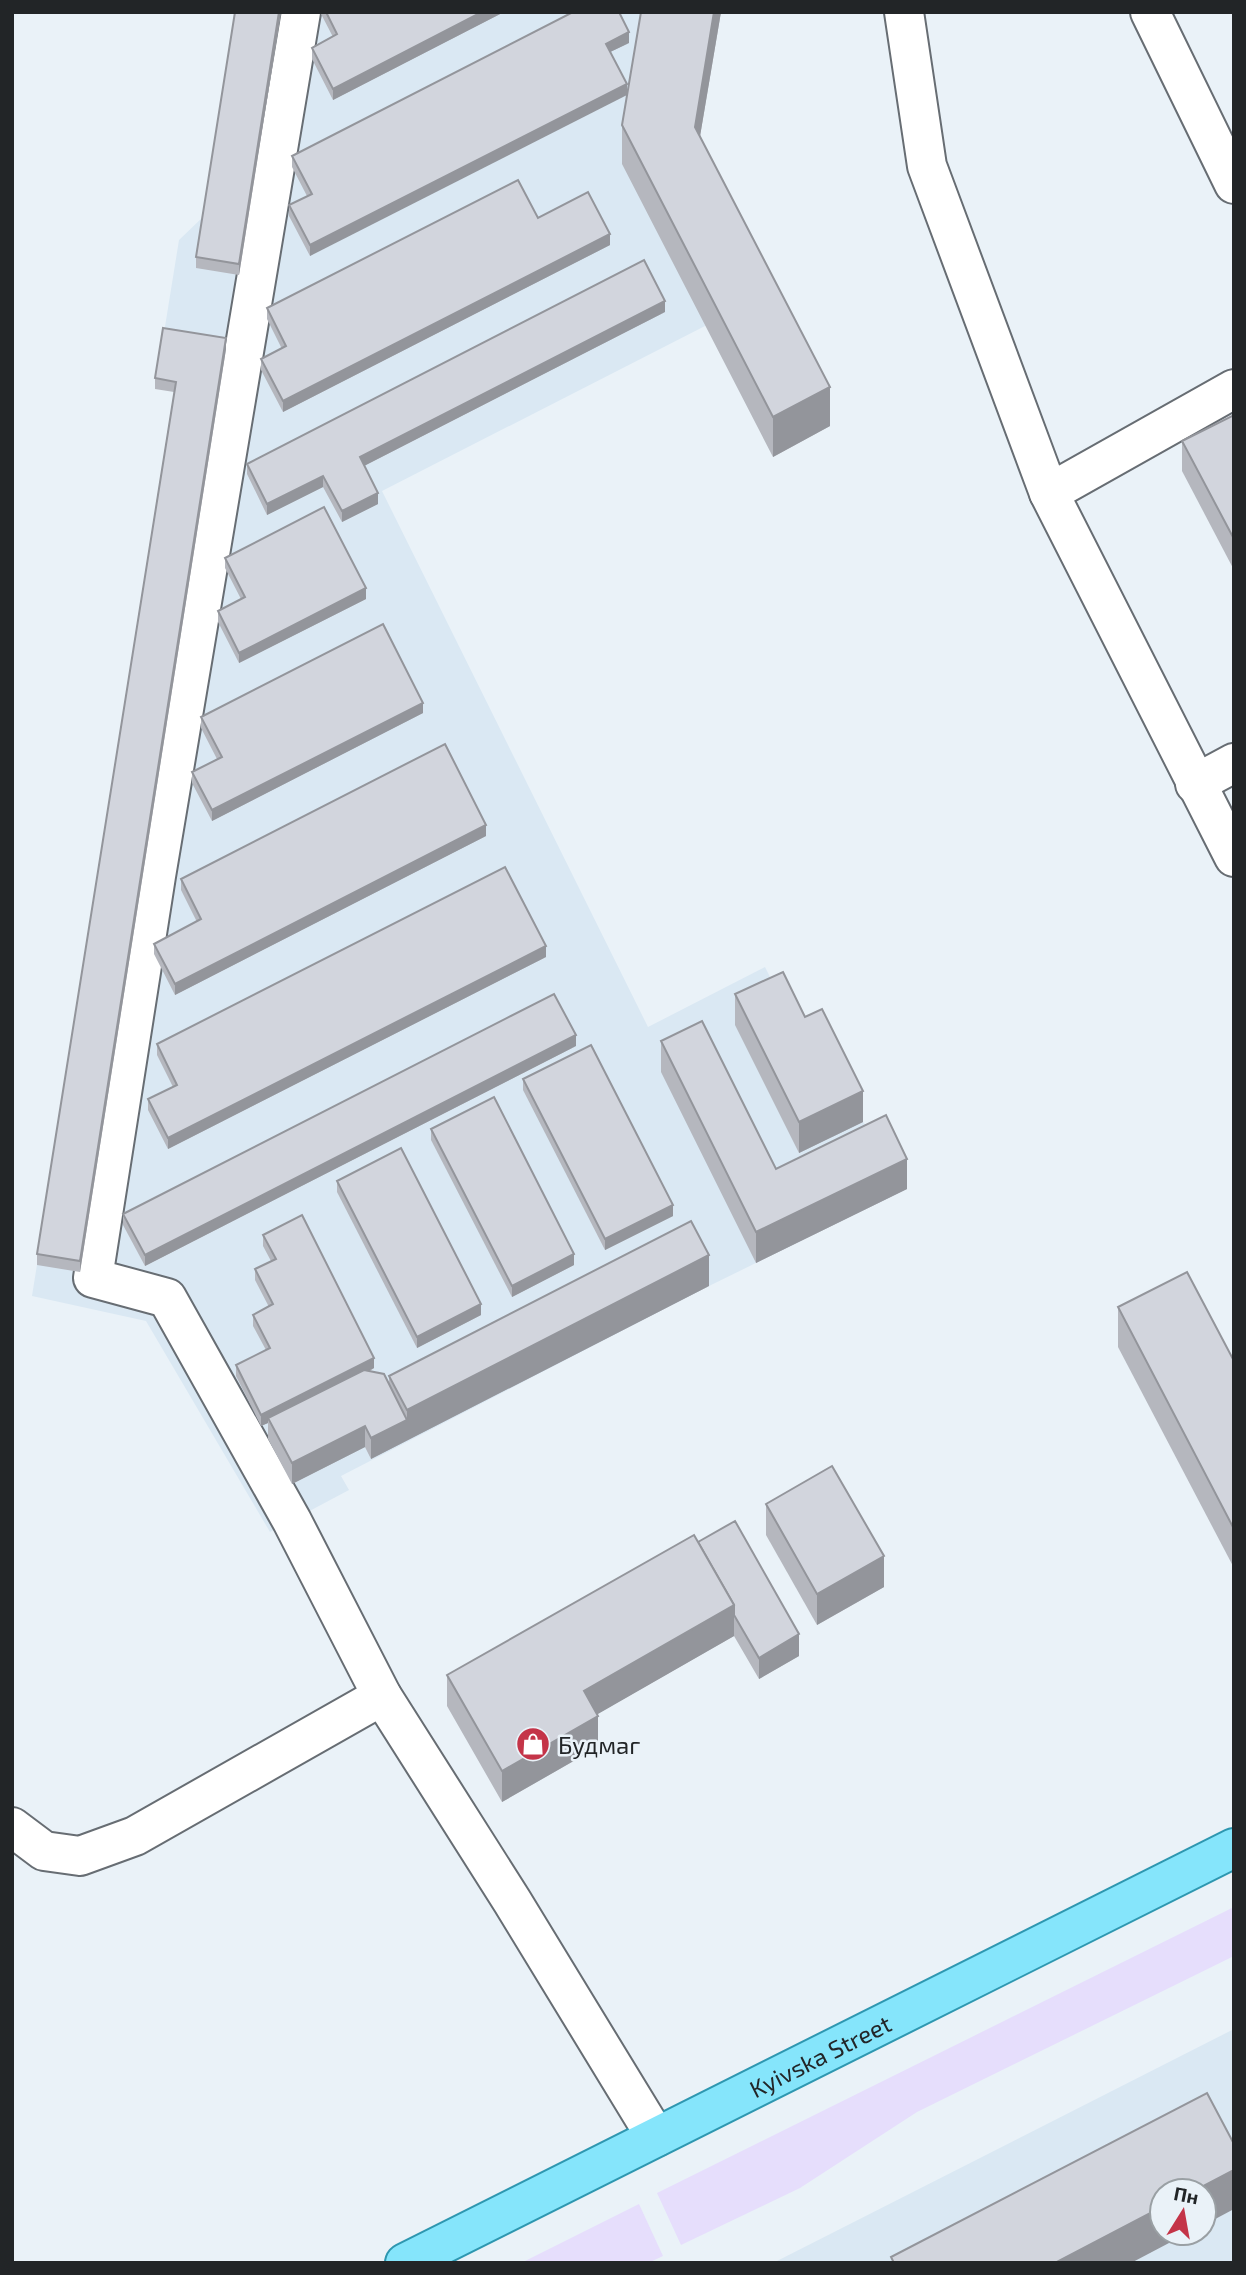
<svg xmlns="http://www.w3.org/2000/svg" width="1246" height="2275" font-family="'Exo 2',sans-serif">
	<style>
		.built { fill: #dae8f3; fill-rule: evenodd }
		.green { fill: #e6defc }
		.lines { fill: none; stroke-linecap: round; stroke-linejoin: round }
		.minor-casing { stroke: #676d73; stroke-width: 42 }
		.major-casing { stroke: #2e97b0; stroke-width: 42 }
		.minor { stroke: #fff; stroke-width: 38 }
		.major { stroke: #85e5fb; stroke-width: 38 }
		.wall { fill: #b5b7be }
		.shaded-wall { fill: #93959b }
		.building { fill: #d2d5dd; stroke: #93959b; stroke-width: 2 }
		.labels { text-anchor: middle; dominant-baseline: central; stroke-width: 5; stroke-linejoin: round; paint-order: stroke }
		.poi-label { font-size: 24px; fill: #222527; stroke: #eaf2f8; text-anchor: start }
		.street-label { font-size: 24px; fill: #222527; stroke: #eaf2f8 }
	</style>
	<rect width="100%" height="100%" fill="#eaf2f8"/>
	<g class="built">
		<path d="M 237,12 L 648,12 L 705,326 L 382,491 L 648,1027 L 765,967 L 783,1003 L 863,1122 L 885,1146 L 907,1189 L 709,1286 L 341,1476 L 349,1490 L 270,1532 L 146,1321 L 32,1296 L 176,393 L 163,339 L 179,240 L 204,216 Z"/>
		<path d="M 1234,2029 L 1234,2263 L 773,2263 ZM 1162,2191 L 1204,2191 L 1204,2233 L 1162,2233 Z"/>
	</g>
	<g class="green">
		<path d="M 1234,1907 L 1234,1956 L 917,2112 L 800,2188 L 681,2245 L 657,2193 Z"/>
		<path d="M 639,2204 L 663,2256 L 648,2263 L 521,2263 Z"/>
	</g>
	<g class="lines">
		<g class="minor-casing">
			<g id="minor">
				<path d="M 301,12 L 156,876 L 93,1278 L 167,1298 L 292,1521 L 382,1696 L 512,1901 L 656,2137"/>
				<path d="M 904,12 L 927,166 L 1049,493 L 1234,857"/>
				<path d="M 1150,12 L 1234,184"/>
				<path d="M 1049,493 L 1234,389"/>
				<path d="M 1195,784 L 1234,763"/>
				<path d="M 12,1827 L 44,1851 L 80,1856 L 135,1836 L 382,1696"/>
			</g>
		</g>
		<g class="major-casing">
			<g id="major">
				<path id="s1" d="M 405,2263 L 1234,1848"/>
			</g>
		</g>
		<use href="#minor" class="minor"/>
		<use href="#major" class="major"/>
	</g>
	<g class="wall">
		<path d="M 235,12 L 281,12 L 239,275 L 196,268 L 196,257 Z"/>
		<path d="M 320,12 L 504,12 L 333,100 L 312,59 L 312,48 L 333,37 Z"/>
		<path d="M 641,12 L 721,12 L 700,136 L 830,426 L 773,457 L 622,164 L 622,125 Z"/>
		<path d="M 629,43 L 610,52 L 310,256 L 289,216 L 289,205 L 307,196 L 292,167 L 292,156 Z"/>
		<path d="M 538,218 L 610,245 L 283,412 L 261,370 L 261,359 L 282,349 L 267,319 L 267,308 Z"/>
		<path d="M 665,312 L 364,466 L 378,504 L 342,522 L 323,487 L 267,515 L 247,474 L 247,464 Z"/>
		<path d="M 226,349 L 80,1272 L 37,1265 L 37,1254 L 174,392 L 155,389 L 155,378 Z"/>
		<path d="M 1234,415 L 1234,570 L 1182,471 L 1182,441 Z"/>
		<path d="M 225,558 L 366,599 L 239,663 L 218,622 L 218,611 L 241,599 L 225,568 Z"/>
		<path d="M 423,713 L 212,821 L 192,783 L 192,772 L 217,759 L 201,728 L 201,717 Z"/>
		<path d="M 486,836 L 175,995 L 154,954 L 154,944 L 197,922 L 181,890 L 181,879 Z"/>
		<path d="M 546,957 L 168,1149 L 148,1110 L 148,1099 L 173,1087 L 157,1055 L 157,1044 Z"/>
		<path d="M 735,994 L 805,1017 L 863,1122 L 799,1153 L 735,1025 Z"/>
		<path d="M 661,1041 L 776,1169 L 907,1189 L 756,1263 L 661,1072 Z"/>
		<path d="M 576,1046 L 145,1266 L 123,1225 L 123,1214 Z"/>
		<path d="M 523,1079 L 673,1216 L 605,1250 L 523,1090 Z"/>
		<path d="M 431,1129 L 574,1265 L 512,1297 L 431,1140 Z"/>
		<path d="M 337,1181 L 481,1315 L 417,1348 L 337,1192 Z"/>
		<path d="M 263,1235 L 374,1368 L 370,1371 L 389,1385 L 389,1376 L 709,1286 L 371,1459 L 365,1447 L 292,1484 L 268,1439 L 268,1423 L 261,1426 L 236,1376 L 236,1365 L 266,1350 L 253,1326 L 253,1315 L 269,1307 L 255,1280 L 255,1269 L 271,1261 L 263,1246 Z"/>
		<path d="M 1118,1307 L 1234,1361 L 1234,1568 L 1118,1347 Z"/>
		<path d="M 766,1504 L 884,1587 L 817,1625 L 766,1535 Z"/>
		<path d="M 698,1542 L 799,1656 L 759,1679 L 734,1636 L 597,1714 L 598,1747 L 502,1802 L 447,1706 L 447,1675 Z"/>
	</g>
	<g class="shaded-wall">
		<path d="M 279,12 L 281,12 L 239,275 L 239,264 Z"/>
		<path d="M 482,12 L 504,12 L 333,100 L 333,89 Z"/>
		<path d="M 714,12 L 721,12 L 695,166 L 695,127 Z"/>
		<path d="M 629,32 L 629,43 L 606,54 L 606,44 Z"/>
		<path d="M 627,84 L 627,95 L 310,256 L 310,245 Z"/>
		<path d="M 610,234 L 610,245 L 283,412 L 283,401 Z"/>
		<path d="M 665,301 L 665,312 L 360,468 L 360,457 Z"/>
		<path d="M 226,338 L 226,349 L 80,1272 L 80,1261 Z"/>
		<path d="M 830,387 L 830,426 L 773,457 L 773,417 Z"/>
		<path d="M 323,476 L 323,487 L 267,515 L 267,504 Z"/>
		<path d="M 378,493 L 378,504 L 342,522 L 342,511 Z"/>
		<path d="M 366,588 L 366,599 L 239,663 L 239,653 Z"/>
		<path d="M 423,703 L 423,713 L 212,821 L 212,810 Z"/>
		<path d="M 486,825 L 486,836 L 175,995 L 175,984 Z"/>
		<path d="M 546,946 L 546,957 L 168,1149 L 168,1138 Z"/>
		<path d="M 576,1035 L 576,1046 L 145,1266 L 145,1255 Z"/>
		<path d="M 863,1091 L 863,1122 L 799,1153 L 799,1122 Z"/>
		<path d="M 907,1159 L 907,1189 L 756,1263 L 756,1232 Z"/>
		<path d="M 673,1205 L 673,1216 L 605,1250 L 605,1239 Z"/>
		<path d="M 574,1254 L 574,1265 L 512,1297 L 512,1286 Z"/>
		<path d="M 709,1255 L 709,1286 L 371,1459 L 371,1438 L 407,1420 L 407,1410 Z"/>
		<path d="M 481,1304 L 481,1315 L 417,1348 L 417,1337 Z"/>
		<path d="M 374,1358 L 374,1368 L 270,1422 L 268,1418 L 268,1423 L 261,1426 L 261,1415 Z"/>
		<path d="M 365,1426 L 365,1447 L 292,1484 L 292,1463 Z"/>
		<path d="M 884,1556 L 884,1587 L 817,1625 L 817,1594 Z"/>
		<path d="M 734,1605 L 734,1636 L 584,1722 L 584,1691 Z"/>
		<path d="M 799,1634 L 799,1656 L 759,1679 L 759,1658 Z"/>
		<path d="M 598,1716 L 598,1747 L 502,1802 L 502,1771 Z"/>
		<path d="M 1234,2170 L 1234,2209 L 1204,2225 L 1204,2191 L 1194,2191 Z"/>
		<path d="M 1162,2207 L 1162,2233 L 1188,2233 L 1131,2263 L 1055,2263 Z"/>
	</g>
	<g class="building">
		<path d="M 235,12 L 279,12 L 239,264 L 196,257 Z"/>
		<path d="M 326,12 L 482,12 L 333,89 L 312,48 L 337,34 Z"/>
		<path d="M 573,12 L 619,12 L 629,32 L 606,44 L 627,84 L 310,245 L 289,205 L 312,194 L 292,156 Z"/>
		<path d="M 641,12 L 714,12 L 695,127 L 830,387 L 773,417 L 622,125 Z"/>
		<path d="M 518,180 L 538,218 L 588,192 L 610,234 L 283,401 L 261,359 L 286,346 L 267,308 Z"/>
		<path d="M 644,260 L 665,301 L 360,457 L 378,493 L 342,511 L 323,476 L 267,504 L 247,464 Z"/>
		<path d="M 163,328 L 226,338 L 80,1261 L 37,1254 L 176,382 L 155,378 Z"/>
		<path d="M 1234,415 L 1234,539 L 1182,441 Z"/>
		<path d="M 324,507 L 366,588 L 239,653 L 218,611 L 245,597 L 225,558 Z"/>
		<path d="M 383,624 L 423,703 L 212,810 L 192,772 L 222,757 L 201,717 Z"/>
		<path d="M 445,744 L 486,825 L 175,984 L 154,944 L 201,919 L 181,879 Z"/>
		<path d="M 505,867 L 546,946 L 168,1138 L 148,1099 L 177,1085 L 157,1044 Z"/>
		<path d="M 783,972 L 805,1017 L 822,1009 L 863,1091 L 799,1122 L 735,994 Z"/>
		<path d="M 554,994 L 576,1035 L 145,1255 L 123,1214 Z"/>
		<path d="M 702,1021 L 776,1169 L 886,1115 L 907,1159 L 756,1232 L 661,1041 Z"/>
		<path d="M 591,1045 L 673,1205 L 605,1239 L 523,1079 Z"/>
		<path d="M 494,1097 L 574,1254 L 512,1286 L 431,1129 Z"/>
		<path d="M 401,1148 L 481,1304 L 417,1337 L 337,1181 Z"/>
		<path d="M 302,1215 L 374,1358 L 261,1415 L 236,1365 L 270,1348 L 253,1315 L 273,1304 L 255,1269 L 276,1259 L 263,1235 Z"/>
		<path d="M 691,1221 L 709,1255 L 407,1410 L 389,1376 Z"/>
		<path d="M 1187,1272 L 1234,1361 L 1234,1529 L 1118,1307 Z"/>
		<path d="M 364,1370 L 384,1374 L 407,1420 L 371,1438 L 365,1426 L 292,1463 L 268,1418 Z"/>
		<path d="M 832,1466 L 884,1556 L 817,1594 L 766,1504 Z"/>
		<path d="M 735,1521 L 799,1634 L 759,1658 L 734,1615 L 734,1605 L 698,1542 Z"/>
		<path d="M 694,1535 L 734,1605 L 584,1691 L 598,1716 L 502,1771 L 447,1675 Z"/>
		<path d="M 1207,2093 L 1234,2144 L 1234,2170 L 1194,2191 L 1162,2191 L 1162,2207 L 1055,2263 L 894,2263 L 891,2257 Z"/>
	</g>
	<defs>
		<g id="shop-disc" transform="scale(1.75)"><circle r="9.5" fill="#c43448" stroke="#eaf2f8"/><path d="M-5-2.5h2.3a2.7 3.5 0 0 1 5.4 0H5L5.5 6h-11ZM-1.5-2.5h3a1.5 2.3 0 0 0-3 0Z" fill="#fff"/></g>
	</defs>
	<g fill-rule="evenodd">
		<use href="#shop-disc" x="533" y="1744"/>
	</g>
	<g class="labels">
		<g class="poi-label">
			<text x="558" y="1744">Будмаг</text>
		</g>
		<g class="street-label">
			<text stroke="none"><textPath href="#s1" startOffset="464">Kyivska Street</textPath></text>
		</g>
	</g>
	<rect width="1246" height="2275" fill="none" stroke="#222527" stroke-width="28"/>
	<g transform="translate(1183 2212) rotate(11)"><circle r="33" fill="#eaf2f8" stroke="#9aa0a4" stroke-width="2"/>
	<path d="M0-5L12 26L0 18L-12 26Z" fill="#c43448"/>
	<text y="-10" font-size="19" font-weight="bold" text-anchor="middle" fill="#222527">Пн</text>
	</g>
</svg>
